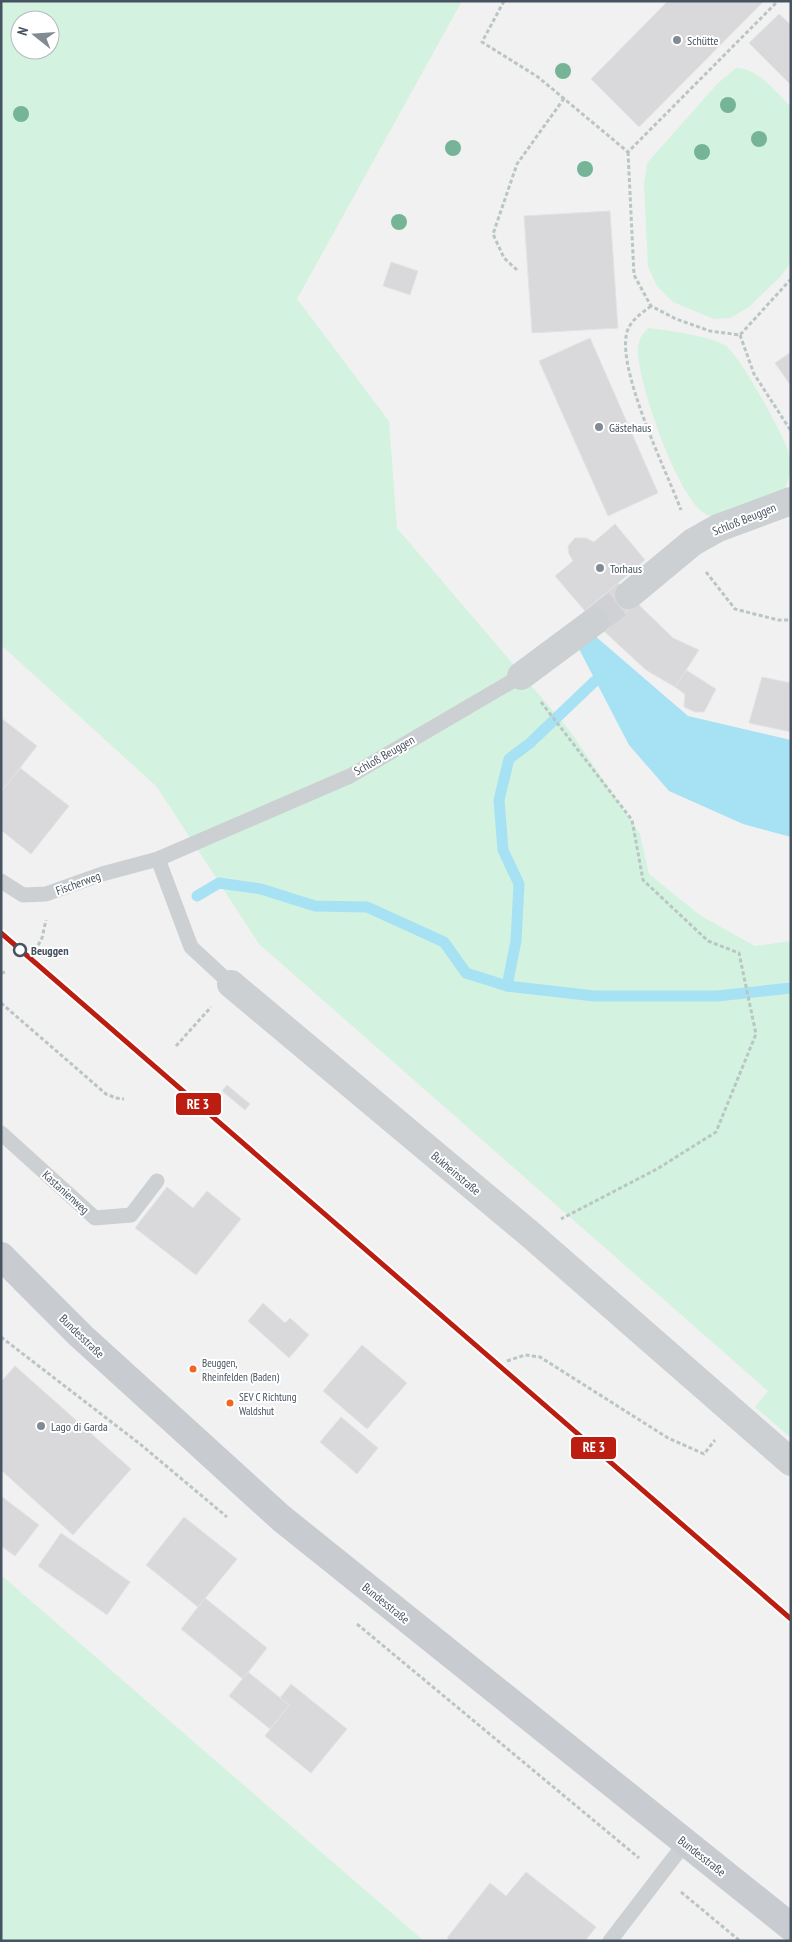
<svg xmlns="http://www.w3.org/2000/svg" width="792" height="1942" font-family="'PT Sans Narrow',sans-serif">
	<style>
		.green { fill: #d4f2e0; fill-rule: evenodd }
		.water { fill: #a6e2f3 }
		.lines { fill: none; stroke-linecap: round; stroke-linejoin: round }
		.stream { stroke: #a6e2f3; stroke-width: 11 }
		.building { fill: #d9d9db; stroke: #e3e3e4 }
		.street-tunnel { stroke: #d0d1d4; stroke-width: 28; stroke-dasharray: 28 14; stroke-linecap: butt }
		.path { stroke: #b9c6c3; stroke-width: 3; stroke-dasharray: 4 2.5; stroke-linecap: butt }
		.lane { stroke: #cdd0d2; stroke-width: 15 }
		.street { stroke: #cdd0d2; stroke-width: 28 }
		.primary { stroke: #c8ccd0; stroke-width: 28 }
		.rail-1-casing { stroke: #fff; stroke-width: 9 }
		.rail-1 { stroke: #bb1e10; stroke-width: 5 }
		.tree { fill: #75b496 }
		.poi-dot { fill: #828a93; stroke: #fff; stroke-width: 2 }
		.stop-dot { fill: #fff; stroke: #465360; stroke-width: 2.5 }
		.bus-dot { fill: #f26522; stroke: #fff; stroke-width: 2 }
		.labels { text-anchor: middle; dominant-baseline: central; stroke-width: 4; stroke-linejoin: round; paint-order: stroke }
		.bus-label { font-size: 11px; fill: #465360; stroke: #fff; text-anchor: start }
		.poi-label { font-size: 12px; fill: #465360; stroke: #fff; text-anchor: start }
		.street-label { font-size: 12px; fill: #465360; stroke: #fff }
		.stop-label { font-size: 12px; font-weight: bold; fill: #465360; stroke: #fff; text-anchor: start }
		.line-badge { stroke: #fff; stroke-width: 2 }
		.badge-label { font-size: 14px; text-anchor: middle; font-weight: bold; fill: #fff }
	</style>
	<rect width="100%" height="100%" fill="#f2f1f1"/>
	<g class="green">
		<path d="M 1,1 L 462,1 L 297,299 L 389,421 L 397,528 L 570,731 L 640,834 L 649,874 L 701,916 L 755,946 L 791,941 L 791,1438 L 755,1407 L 768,1391 L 259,944 L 157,787 L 1,645 ZM 20,20 L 50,20 L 50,50 L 20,50 Z"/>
		<path d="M 736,68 C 757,67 776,92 791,107 L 791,262 L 781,276 L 749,307 L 730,318 L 714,319 L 673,302 L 657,286 L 648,267 L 644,185 L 647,163 L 718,83 Z"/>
		<path d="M 648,328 C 666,330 712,336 726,346 C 740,355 789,444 791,460 C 792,472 788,482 783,493 C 766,500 723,522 707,515 C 679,503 636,379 638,348 C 639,339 642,335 648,328 Z"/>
		<path d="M 1,1575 L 424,1941 L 1,1941 Z"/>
	</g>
	<path class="water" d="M 594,635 L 688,716 L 791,740 L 791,837 L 743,824 L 669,791 L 629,745 L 579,649 Z"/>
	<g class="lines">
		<g class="stream">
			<path d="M 197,896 L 219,883 L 261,889 L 315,906 L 367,907 L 444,942 L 466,973 L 507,986 L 594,996 L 717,996 L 791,988"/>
			<path d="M 507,986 L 516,941 L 519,884 L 503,850 L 499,800 L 509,759 L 530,743 L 595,681"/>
		</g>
	</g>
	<g class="building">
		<path d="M 668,1 L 764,1 L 639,127 L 591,79 Z"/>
		<path d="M 779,14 L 791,25 L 791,85 L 749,43 Z"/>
		<path d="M 610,211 L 618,328 L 532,333 L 524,216 Z"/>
		<path d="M 391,262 L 418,271 L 410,295 L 383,286 Z"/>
		<path d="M 590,338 L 658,493 L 608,516 L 539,361 Z"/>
		<path d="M 791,352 L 791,386 L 775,363 Z"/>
		<path d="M 615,524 L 645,560 L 585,611 L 555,576 L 573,561 L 569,554 L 568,546 L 575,538 L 586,538 L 594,542 Z"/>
		<path d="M 618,583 L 636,602 L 605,632 L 585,611 Z"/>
		<path d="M 636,602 L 673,638 L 699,650 L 675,687 L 646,670 L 605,632 Z"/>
		<path d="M 686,670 L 716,689 L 704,712 L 695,712 L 684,707 L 685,694 L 675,687 Z"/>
		<path d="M 762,677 L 791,683 L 791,732 L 749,723 Z"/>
		<path d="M 1,718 L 37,746 L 1,792 Z"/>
		<path d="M 20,768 L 69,806 L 31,854 L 1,830 L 1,792 Z"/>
		<path d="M 227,1085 L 250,1104 L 245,1110 L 222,1091 Z"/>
		<path d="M 167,1187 L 193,1208 L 207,1191 L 241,1219 L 196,1275 L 135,1228 Z"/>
		<path d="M 263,1303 L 285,1323 L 290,1318 L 309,1335 L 289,1358 L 248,1321 Z"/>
		<path d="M 362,1345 L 407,1383 L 367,1429 L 323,1391 Z"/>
		<path d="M 15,1366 L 131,1469 L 73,1535 L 1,1470 L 1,1382 Z"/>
		<path d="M 341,1417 L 378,1448 L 357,1474 L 320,1442 Z"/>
		<path d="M 1,1496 L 39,1525 L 15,1556 L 1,1546 Z"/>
		<path d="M 184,1517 L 237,1559 L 198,1607 L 146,1565 Z"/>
		<path d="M 61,1533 L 130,1582 L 107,1615 L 38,1566 Z"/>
		<path d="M 205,1598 L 267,1648 L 243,1679 L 181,1629 Z"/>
		<path d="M 248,1672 L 289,1705 L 270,1729 L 229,1696 Z"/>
		<path d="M 291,1684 L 347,1729 L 311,1773 L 265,1736 L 289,1705 L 280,1698 Z"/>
		<path d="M 526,1872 L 596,1927 L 585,1941 L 450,1941 L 447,1938 L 490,1883 L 506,1896 Z"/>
	</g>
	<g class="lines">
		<path class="street-tunnel" d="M 595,621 L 629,595"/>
		<g class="path">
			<path d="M 504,1 L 482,42 L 538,77 L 628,152 L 778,1"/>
			<path d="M 628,152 L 634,275 L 651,306 L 676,319 L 710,331 L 740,335 L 791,279"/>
			<path d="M 517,270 L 504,258 L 493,234 L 517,164 L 565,97"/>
			<path d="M 651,306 C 643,312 634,318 629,327 C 611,360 668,474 681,510"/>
			<path d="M 740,335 L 754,374 L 791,431"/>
			<path d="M 706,572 L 735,609 L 778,620 L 791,620"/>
			<path d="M 541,702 L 632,820 L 643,880 L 708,941 L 739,953 L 756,1034 L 716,1132 L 657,1169 L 561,1219"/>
			<path d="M 35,951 L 42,938 L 46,920"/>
			<path d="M 1,973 L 5,972"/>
			<path d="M 1,1003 L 106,1094 L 116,1098 L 124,1099"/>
			<path d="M 176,1046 L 211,1007"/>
			<path d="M 1,1337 L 140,1444 L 227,1517"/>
			<path d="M 507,1361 L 525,1355 L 540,1357 L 668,1438 L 704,1454 L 715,1440"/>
			<path d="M 357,1624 L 639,1858"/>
			<path d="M 681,1892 L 740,1941"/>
		</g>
		<g class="lane">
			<path d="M 158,859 L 191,947 L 231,984"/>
			<path d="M 1,881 L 23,895 L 46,894 L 102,874 L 158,859 L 350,776 L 521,676"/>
			<path d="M 1,1133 L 95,1218 L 131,1215 L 157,1181"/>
			<path d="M 610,1941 L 685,1843"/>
		</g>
		<g class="street">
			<path d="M 629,595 L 693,542 L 718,528 L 791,501"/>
			<path d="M 521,676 L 595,621"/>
			<path d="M 231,984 L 531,1235 L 791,1462"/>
		</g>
		<path class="primary" d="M 1,1256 L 81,1336 L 281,1518 L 791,1927"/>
		<g class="rail-1-casing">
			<path id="rail-1" d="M 1,933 L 791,1619"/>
		</g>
		<use href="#rail-1" class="rail-1"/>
	</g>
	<g class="tree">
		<circle cx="563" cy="71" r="8"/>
		<circle cx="728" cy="105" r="8"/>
		<circle cx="21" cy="114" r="8"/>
		<circle cx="759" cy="139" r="8"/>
		<circle cx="453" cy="148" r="8"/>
		<circle cx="702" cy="152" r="8"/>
		<circle cx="585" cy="169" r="8"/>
		<circle cx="399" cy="222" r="8"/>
	</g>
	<g class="poi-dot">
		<circle cx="677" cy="40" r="5"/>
		<circle cx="599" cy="427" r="5"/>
		<circle cx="600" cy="568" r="5"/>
		<circle cx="41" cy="1426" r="5"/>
	</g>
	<circle class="stop-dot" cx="20" cy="950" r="6"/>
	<g class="bus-dot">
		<circle cx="193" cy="1369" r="4.5"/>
		<circle cx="230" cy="1403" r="4.5"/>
	</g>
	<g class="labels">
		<g class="bus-label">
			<text x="202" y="1363">Beuggen,<tspan x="202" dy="14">Rheinfelden (Baden)</tspan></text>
			<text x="239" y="1397">SEV C Richtung<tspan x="239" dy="14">Waldshut</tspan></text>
		</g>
		<g class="poi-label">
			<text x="687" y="40">Schütte</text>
			<text x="609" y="427">Gästehaus</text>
			<text x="610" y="568">Torhaus</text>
			<text x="51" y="1426">Lago di Garda</text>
		</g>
		<g class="street-label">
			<text transform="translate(744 519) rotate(-22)">Schloß Beuggen</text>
			<text transform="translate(384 755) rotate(-30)">Schloß Beuggen</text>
			<text transform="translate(78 883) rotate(-20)">Fischerweg</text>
			<text transform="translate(456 1173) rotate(40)">Bukheinstraße</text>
			<text transform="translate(66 1192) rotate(42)">Kastanienweg</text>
			<text transform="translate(82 1336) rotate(44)">Bundesstraße</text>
			<text transform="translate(386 1603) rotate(39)">Bundesstraße</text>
			<text transform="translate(702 1856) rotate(38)">Bundesstraße</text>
		</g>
		<g class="stop-label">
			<text x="31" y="950">Beuggen</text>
		</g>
	</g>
	<g class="line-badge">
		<rect x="175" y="1092" width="47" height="24" rx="5" fill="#bb1e10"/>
		<rect x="570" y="1436" width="47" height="24" rx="5" fill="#bb1e10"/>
	</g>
	<g class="badge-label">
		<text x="198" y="1109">RE 3</text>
		<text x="594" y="1452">RE 3</text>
	</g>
	<rect width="792" height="1942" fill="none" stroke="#465360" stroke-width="5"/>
	<g transform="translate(35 35) rotate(287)"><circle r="24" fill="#ffffff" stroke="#b5babf"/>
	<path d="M0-4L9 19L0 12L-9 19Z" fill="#828a93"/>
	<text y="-8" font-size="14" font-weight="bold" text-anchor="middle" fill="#465360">N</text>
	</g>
</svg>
